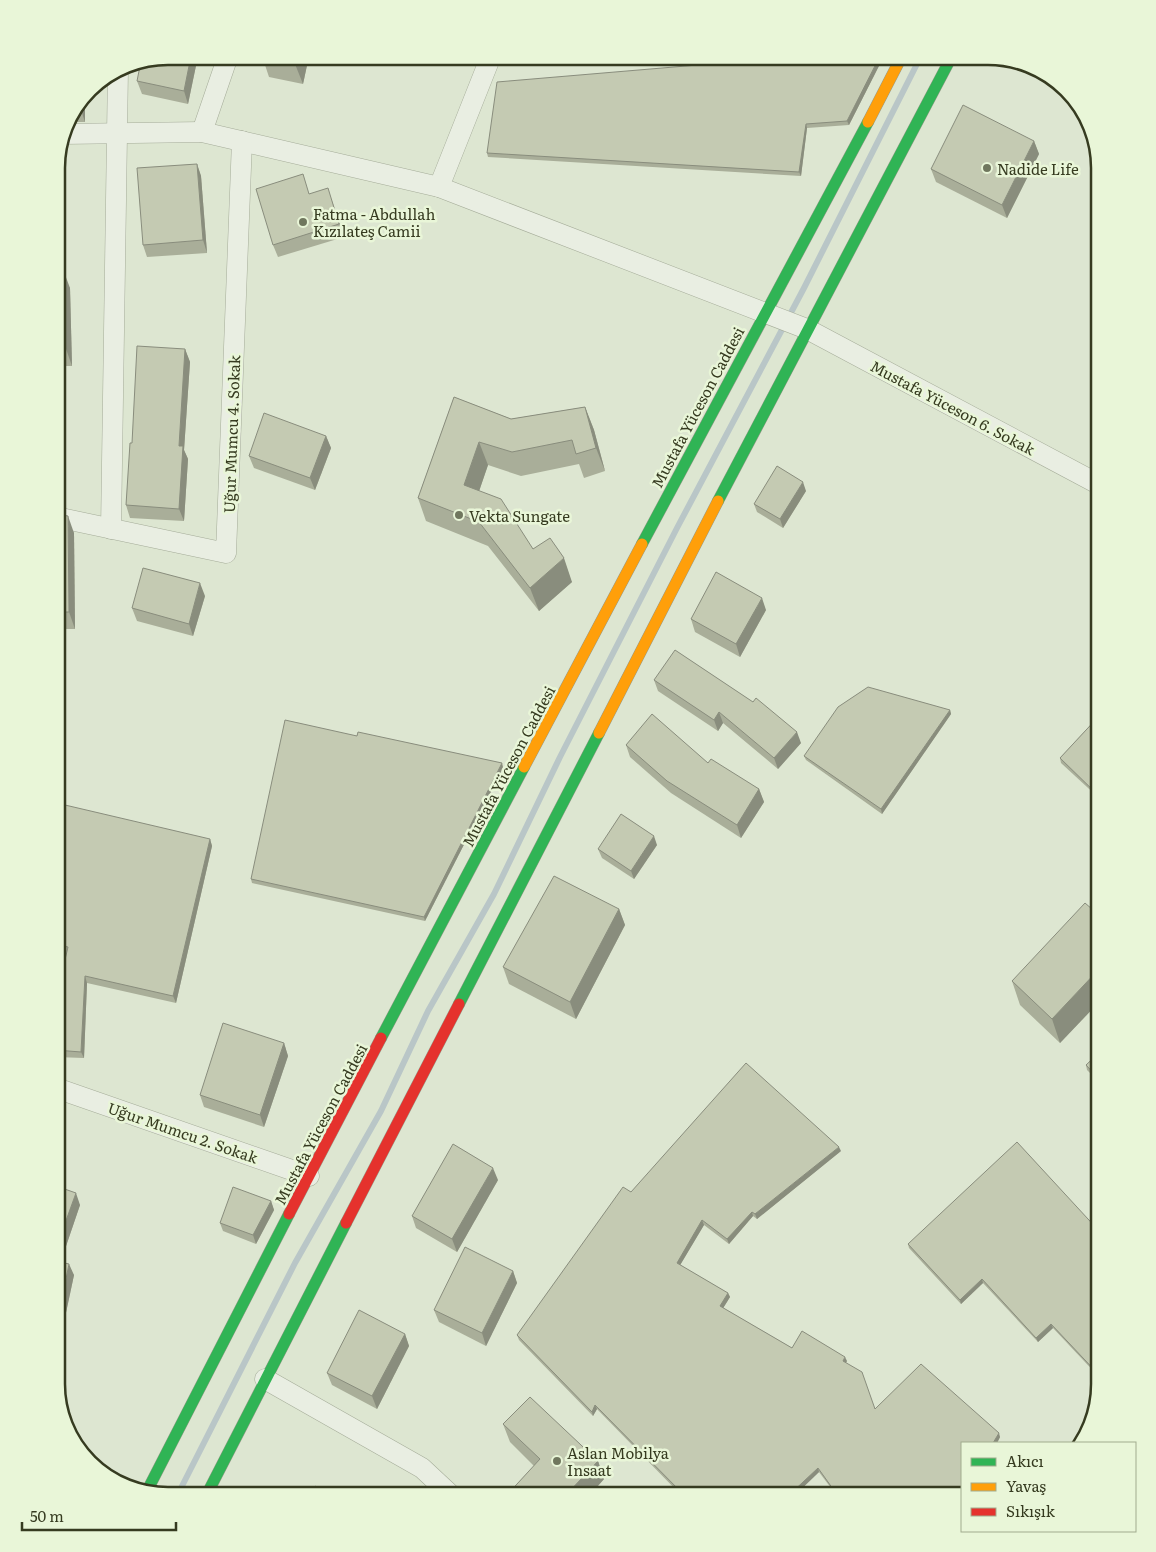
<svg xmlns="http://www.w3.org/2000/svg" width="1156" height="1552" font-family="Literata,serif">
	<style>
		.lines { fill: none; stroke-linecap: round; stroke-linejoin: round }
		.stream { stroke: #b9c6c7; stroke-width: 6 }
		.street-casing { stroke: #a5ac99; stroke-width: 21 }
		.fast-casing { stroke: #969b8a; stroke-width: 12 }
		.slow-casing { stroke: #969b8a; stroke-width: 12 }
		.jam-casing { stroke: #969b8a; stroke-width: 12 }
		.street { stroke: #e9eee2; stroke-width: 20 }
		.fast { stroke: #30b455; stroke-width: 11 }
		.slow { stroke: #ff9f0a; stroke-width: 11 }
		.jam { stroke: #e5322d; stroke-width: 11 }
		.wall { fill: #a9ae99 }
		.shaded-wall { fill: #898d7d }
		.building { fill: #c4cab2; stroke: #898d7d }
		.poi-dot { fill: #70775e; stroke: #e9f6d8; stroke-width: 2 }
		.labels { text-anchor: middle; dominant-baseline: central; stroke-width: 5; stroke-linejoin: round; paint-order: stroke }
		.poi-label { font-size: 15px; fill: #363b20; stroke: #e9f6d8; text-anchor: start }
		.street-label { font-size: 15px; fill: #363b20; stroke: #e9f6d8 }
		.rim { fill: none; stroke: #363b20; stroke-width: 2.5 }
	</style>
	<rect width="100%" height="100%" fill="#dde6d1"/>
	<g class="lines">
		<path class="stream" d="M 177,1496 L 295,1263 L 381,1111 L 428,1011 L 494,894 L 560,757 L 677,528 L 804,288 L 921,56"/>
		<g class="street-casing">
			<g id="street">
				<path d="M 202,132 L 228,56"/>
				<path d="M 63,134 L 202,132 L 439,187 L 807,329 L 1100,485"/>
				<path d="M 439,187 L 491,56"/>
				<path d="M 56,517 L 226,553 L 242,141"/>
				<path d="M 111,529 L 118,69"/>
				<path d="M 56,1088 L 309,1176"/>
				<path d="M 265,1379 L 422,1468 L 452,1496"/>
			</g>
		</g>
		<g class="fast-casing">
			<g id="fast">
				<path d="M 718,501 L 952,56"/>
				<path d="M 642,544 L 868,122"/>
				<path d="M 459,1004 L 599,733"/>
				<path d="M 381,1038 L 524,767"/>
				<path d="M 147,1491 L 289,1214"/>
				<path d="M 206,1496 L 346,1223"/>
			</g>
		</g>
		<g class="slow-casing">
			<g id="slow">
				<path d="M 868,122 L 902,56"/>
				<path d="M 599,733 L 718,501"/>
				<path d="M 524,767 L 642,544"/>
			</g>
		</g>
		<g class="jam-casing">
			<g id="jam">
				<path d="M 289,1214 L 381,1038"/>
				<path d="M 346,1223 L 459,1004"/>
			</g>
		</g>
		<use href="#street" class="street"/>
		<use href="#fast" class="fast"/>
		<use href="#slow" class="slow"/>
		<use href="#jam" class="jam"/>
	</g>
	<g class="wall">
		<path d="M 198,56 L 188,104 L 142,94 L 137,81 Z"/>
		<path d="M 262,56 L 309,56 L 303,84 L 269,77 Z"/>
		<path d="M 804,56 L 884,56 L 849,125 L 807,128 L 801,176 L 488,157 L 487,153 Z"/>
		<path d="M 1033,68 L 1044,71 L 1052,79 L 1042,74 Z"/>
		<path d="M 85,96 L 85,122 L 67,122 L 68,118 Z"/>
		<path d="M 1034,141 L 1039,154 L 1007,218 L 936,182 L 931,169 Z"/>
		<path d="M 197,164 L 201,176 L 207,253 L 147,257 L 143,245 Z"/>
		<path d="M 310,194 L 332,201 L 344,237 L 278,257 L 273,245 Z"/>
		<path d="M 56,272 L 70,288 L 72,366 L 56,366 Z"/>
		<path d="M 185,349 L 190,362 L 184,450 L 188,459 L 184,521 L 130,518 L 126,505 L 132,443 Z"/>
		<path d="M 454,397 L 511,419 L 585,407 L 594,430 L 605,471 L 584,478 L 579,464 L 521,476 L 488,465 L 479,491 L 533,549 L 572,582 L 539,611 L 488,546 L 426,521 L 418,498 Z"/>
		<path d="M 326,436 L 331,448 L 315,490 L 254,468 L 249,456 Z"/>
		<path d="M 806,491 L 783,528 L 757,512 L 754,504 Z"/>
		<path d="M 56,514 L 74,533 L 75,629 L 56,629 Z"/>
		<path d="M 205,596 L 193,636 L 137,621 L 132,608 Z"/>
		<path d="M 766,610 L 740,657 L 695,632 L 691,619 Z"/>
		<path d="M 654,680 L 801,743 L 778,769 L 723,723 L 718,731 L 658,691 Z"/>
		<path d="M 950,710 L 951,714 L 882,814 L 806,760 L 804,756 Z"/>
		<path d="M 1100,715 L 1100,799 L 1061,763 L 1060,758 Z"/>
		<path d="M 357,736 L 502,763 L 503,768 L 425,921 L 252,883 L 251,879 Z"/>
		<path d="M 626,745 L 708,763 L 759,789 L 764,802 L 741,838 L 671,793 L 630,757 Z"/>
		<path d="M 210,839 L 212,846 L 176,1003 L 87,983 L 84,1058 L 56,1057 L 56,980 L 60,981 L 66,953 L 56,950 L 56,843 Z"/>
		<path d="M 657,845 L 634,879 L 602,858 L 598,849 Z"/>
		<path d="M 619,909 L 625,925 L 576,1019 L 509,984 L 503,967 Z"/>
		<path d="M 1100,916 L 1100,1001 L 1060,1043 L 1020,1005 L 1012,981 Z"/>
		<path d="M 284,1043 L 288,1056 L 264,1127 L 204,1107 L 200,1095 Z"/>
		<path d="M 1100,1052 L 1100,1083 L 1087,1070 L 1086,1065 Z"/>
		<path d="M 56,1112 L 63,1126 L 56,1186 L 80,1205 L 64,1252 L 56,1250 Z"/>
		<path d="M 841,1151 L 757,1219 L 753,1216 L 729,1244 L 704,1225 L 680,1265 L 728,1293 L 730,1297 L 723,1308 L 792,1348 L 847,1361 L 846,1363 L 875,1409 L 1000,1437 L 997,1443 L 962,1443 L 962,1496 L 915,1496 L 911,1491 L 908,1496 L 837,1496 L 819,1472 L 794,1496 L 682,1496 L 597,1409 L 593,1416 L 519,1340 L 517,1335 L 631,1192 Z"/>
		<path d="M 498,1180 L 457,1252 L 416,1228 L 412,1216 Z"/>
		<path d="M 271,1201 L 274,1210 L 256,1244 L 223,1231 L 220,1223 Z"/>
		<path d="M 1100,1232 L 1100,1378 L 1053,1328 L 1038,1342 L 983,1283 L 961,1304 L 909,1248 L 908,1244 Z"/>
		<path d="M 56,1261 L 74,1275 L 61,1336 L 56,1335 Z"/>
		<path d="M 513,1271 L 517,1283 L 486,1346 L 439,1322 L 434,1310 Z"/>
		<path d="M 405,1334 L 409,1346 L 377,1409 L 332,1385 L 327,1373 Z"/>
		<path d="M 503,1424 L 598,1461 L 604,1479 L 589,1496 L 506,1496 L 534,1466 L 510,1442 Z"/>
	</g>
	<g class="shaded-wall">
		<path d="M 191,56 L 198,56 L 188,104 L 184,91 Z"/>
		<path d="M 297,56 L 309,56 L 303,84 L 295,64 Z"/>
		<path d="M 880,56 L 884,56 L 849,125 L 847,121 Z"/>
		<path d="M 85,96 L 85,122 L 82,113 L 82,100 Z"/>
		<path d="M 806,124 L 807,128 L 801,176 L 799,172 Z"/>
		<path d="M 1034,141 L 1039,154 L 1007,218 L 1002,205 Z"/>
		<path d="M 197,164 L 201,176 L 207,253 L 203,240 Z"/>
		<path d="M 328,188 L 332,201 L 344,237 L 339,224 Z"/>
		<path d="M 64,272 L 70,288 L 72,366 L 66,349 Z"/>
		<path d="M 185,349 L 190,362 L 184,450 L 188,459 L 184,521 L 179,509 L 179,446 Z"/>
		<path d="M 585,407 L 594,430 L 605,471 L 596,448 Z"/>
		<path d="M 326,436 L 331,448 L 315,490 L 310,478 Z"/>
		<path d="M 479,442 L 488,465 L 473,509 L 464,485 Z"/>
		<path d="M 803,482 L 806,491 L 783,528 L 780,519 Z"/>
		<path d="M 68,516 L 74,533 L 75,629 L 69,612 Z"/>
		<path d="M 564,558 L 572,582 L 539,611 L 530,588 Z"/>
		<path d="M 200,583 L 205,596 L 193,636 L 189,624 Z"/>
		<path d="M 762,598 L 766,610 L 740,657 L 736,644 Z"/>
		<path d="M 950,710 L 951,714 L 882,814 L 881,809 Z"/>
		<path d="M 719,712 L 723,723 L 718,731 L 714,720 Z"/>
		<path d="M 797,732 L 801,743 L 778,769 L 774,758 Z"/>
		<path d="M 502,763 L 503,768 L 425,921 L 424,917 Z"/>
		<path d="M 759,789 L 764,802 L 741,838 L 737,825 Z"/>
		<path d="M 654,836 L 657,845 L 634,879 L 631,871 Z"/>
		<path d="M 210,839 L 212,846 L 176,1003 L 173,996 Z"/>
		<path d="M 619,909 L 625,925 L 576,1019 L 570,1002 Z"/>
		<path d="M 1100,968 L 1100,1001 L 1060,1043 L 1052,1019 Z"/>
		<path d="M 85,976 L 87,983 L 84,1058 L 81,1052 Z"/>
		<path d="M 284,1043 L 288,1056 L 264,1127 L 260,1115 Z"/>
		<path d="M 58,1113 L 63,1126 L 56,1187 L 56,1130 Z"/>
		<path d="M 839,1147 L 841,1151 L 757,1219 L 755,1214 Z"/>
		<path d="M 493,1168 L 498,1180 L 457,1252 L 452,1239 Z"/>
		<path d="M 76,1193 L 80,1205 L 64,1252 L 59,1240 Z"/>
		<path d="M 271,1201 L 274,1210 L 256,1244 L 253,1235 Z"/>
		<path d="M 752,1212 L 753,1216 L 729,1244 L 727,1239 Z"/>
		<path d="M 702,1220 L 704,1225 L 679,1267 L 677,1263 Z"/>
		<path d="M 69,1264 L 74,1275 L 61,1336 L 57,1324 Z"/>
		<path d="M 513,1271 L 517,1283 L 486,1346 L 482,1333 Z"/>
		<path d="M 982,1279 L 983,1283 L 961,1304 L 960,1300 Z"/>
		<path d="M 728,1293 L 730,1297 L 722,1310 L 720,1306 Z"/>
		<path d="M 1051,1324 L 1053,1328 L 1038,1342 L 1036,1338 Z"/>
		<path d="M 405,1334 L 409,1346 L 377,1409 L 372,1396 Z"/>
		<path d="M 845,1357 L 847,1361 L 844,1365 L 843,1361 Z"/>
		<path d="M 595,1405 L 597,1409 L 593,1416 L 592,1412 Z"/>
		<path d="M 999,1433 L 1000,1437 L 997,1443 L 993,1443 Z"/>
		<path d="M 598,1461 L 604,1479 L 589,1496 L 565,1496 Z"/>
		<path d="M 818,1468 L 819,1472 L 794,1496 L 788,1496 Z"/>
		<path d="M 909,1487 L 911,1491 L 908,1496 L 904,1496 Z"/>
	</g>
	<g class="building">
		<path d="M 168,56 L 191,56 L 184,91 L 137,81 L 141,61 Z"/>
		<path d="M 262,56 L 297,56 L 295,64 Z"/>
		<path d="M 804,56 L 880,56 L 847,121 L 806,124 L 799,172 L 487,153 L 497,82 Z"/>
		<path d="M 82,100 L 82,113 L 71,114 Z"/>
		<path d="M 963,105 L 1034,141 L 1002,205 L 931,169 Z"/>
		<path d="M 197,164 L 203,240 L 143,245 L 137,168 Z"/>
		<path d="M 303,174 L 309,194 L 328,188 L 339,224 L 273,245 L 256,189 Z"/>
		<path d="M 56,272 L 64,272 L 66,349 L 56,349 Z"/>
		<path d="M 137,346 L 185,349 L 179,446 L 183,446 L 179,509 L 126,505 L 130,443 L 132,443 Z"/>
		<path d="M 454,397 L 511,419 L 585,407 L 596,448 L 576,454 L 572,440 L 512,452 L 479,442 L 464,485 L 501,499 L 533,549 L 550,538 L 564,558 L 530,588 L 479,522 L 418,498 Z"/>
		<path d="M 264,413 L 326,436 L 310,478 L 249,456 Z"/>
		<path d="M 777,466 L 803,482 L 780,519 L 754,504 Z"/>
		<path d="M 56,514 L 68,516 L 69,612 L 56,612 Z"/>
		<path d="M 143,568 L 200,583 L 189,624 L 132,608 Z"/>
		<path d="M 716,572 L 762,598 L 736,644 L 691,619 Z"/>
		<path d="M 675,650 L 753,702 L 756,698 L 797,732 L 774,758 L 719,712 L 714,720 L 654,680 Z"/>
		<path d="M 868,687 L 950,710 L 881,809 L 804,756 L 838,707 Z"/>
		<path d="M 652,714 L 708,763 L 711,759 L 759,789 L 737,825 L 667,781 L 626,745 Z"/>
		<path d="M 1100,715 L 1100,795 L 1099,796 L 1060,758 Z"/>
		<path d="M 285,720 L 357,736 L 358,732 L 502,763 L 424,917 L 251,879 Z"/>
		<path d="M 65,805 L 210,839 L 173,996 L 85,976 L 81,1052 L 56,1050 L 56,980 L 60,981 L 68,947 L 56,944 L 56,843 Z"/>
		<path d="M 621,814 L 654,836 L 631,871 L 598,849 Z"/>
		<path d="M 554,876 L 619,909 L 570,1002 L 503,967 Z"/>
		<path d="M 1085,903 L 1100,916 L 1100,968 L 1052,1019 L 1012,981 Z"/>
		<path d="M 223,1023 L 284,1043 L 260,1115 L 200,1095 Z"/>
		<path d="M 1100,1052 L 1100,1080 L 1086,1065 Z"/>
		<path d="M 746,1063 L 839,1147 L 755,1214 L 752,1212 L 727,1239 L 702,1220 L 677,1263 L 728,1293 L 720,1306 L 792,1348 L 802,1331 L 845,1357 L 843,1361 L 862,1372 L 875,1409 L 921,1364 L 999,1433 L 993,1443 L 962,1443 L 962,1496 L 918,1496 L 909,1487 L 904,1496 L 838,1496 L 818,1468 L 788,1496 L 774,1496 L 767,1492 L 765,1496 L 685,1496 L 595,1405 L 592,1412 L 517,1335 L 623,1187 L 631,1192 Z"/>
		<path d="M 56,1112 L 58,1113 L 56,1130 Z"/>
		<path d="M 1017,1142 L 1100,1232 L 1100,1376 L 1051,1324 L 1036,1338 L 982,1279 L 960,1300 L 908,1244 Z"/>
		<path d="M 453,1144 L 493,1168 L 452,1239 L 412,1216 Z"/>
		<path d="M 56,1186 L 76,1193 L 59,1240 L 56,1239 Z"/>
		<path d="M 233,1187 L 271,1201 L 253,1235 L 220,1223 Z"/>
		<path d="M 465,1247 L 513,1271 L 482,1333 L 434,1310 Z"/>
		<path d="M 56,1261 L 69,1264 L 57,1324 L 56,1324 Z"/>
		<path d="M 359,1310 L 405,1334 L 372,1396 L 327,1373 Z"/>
		<path d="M 530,1397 L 598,1461 L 565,1496 L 506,1496 L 540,1459 L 503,1424 Z"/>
		<path d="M 315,1486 L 330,1496 L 309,1496 Z"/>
	</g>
	<g class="poi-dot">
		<circle cx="987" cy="168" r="5"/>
		<circle cx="303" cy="222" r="5"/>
		<circle cx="459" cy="515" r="5"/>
		<circle cx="557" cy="1461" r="5"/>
	</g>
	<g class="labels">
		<g class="poi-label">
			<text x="997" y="168">Nadide Life</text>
			<text x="313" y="213">Fatma - Abdullah<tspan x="313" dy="17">Kızılateş Camii</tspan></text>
			<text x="469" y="515">Vekta Sungate</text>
			<text x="567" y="1452">Aslan Mobilya<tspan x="567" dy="17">Insaat</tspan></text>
		</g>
		<g class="street-label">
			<text transform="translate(697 407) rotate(-62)">Mustafa Yüceson Caddesi</text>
			<text transform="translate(953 407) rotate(28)">Mustafa Yüceson 6. Sokak</text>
			<text transform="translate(231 434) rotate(-88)">Uğur Mumcu 4. Sokak</text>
			<text transform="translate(508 766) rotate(-62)">Mustafa Yüceson Caddesi</text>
			<text transform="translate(320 1124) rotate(-62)">Mustafa Yüceson Caddesi</text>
			<text transform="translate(183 1132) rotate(19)">Uğur Mumcu 2. Sokak</text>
		</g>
	</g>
	<path d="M0 0H1156V1552H0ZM168 65H988A103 103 0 0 1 1091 168V1384A103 103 0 0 1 988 1487H168A103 103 0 0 1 65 1384V168A103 103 0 0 1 168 65Z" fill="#e9f6d8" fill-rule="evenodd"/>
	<path class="rim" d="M168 65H988A103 103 0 0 1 1091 168V1384A103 103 0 0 1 988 1487H168A103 103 0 0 1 65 1384V168A103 103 0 0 1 168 65Z"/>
	<rect x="961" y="1442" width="175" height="90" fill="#e9f6d8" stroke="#a1ab8e"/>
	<rect x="971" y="1458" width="25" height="8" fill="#30b455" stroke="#a1ab8e"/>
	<text x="1006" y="1467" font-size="15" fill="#363b20">Akıcı</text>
	<rect x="971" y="1483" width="25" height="8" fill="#ff9f0a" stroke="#a1ab8e"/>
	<text x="1006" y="1492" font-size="15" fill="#363b20">Yavaş</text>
	<rect x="971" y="1508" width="25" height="8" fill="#e5322d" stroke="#a1ab8e"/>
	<text x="1006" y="1517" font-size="15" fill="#363b20">Sıkışık</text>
	<path d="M22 1522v8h154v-8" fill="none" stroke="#363b20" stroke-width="2.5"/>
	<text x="30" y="1522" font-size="15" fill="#363b20" stroke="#e9f6d8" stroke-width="4" paint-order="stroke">50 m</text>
</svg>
